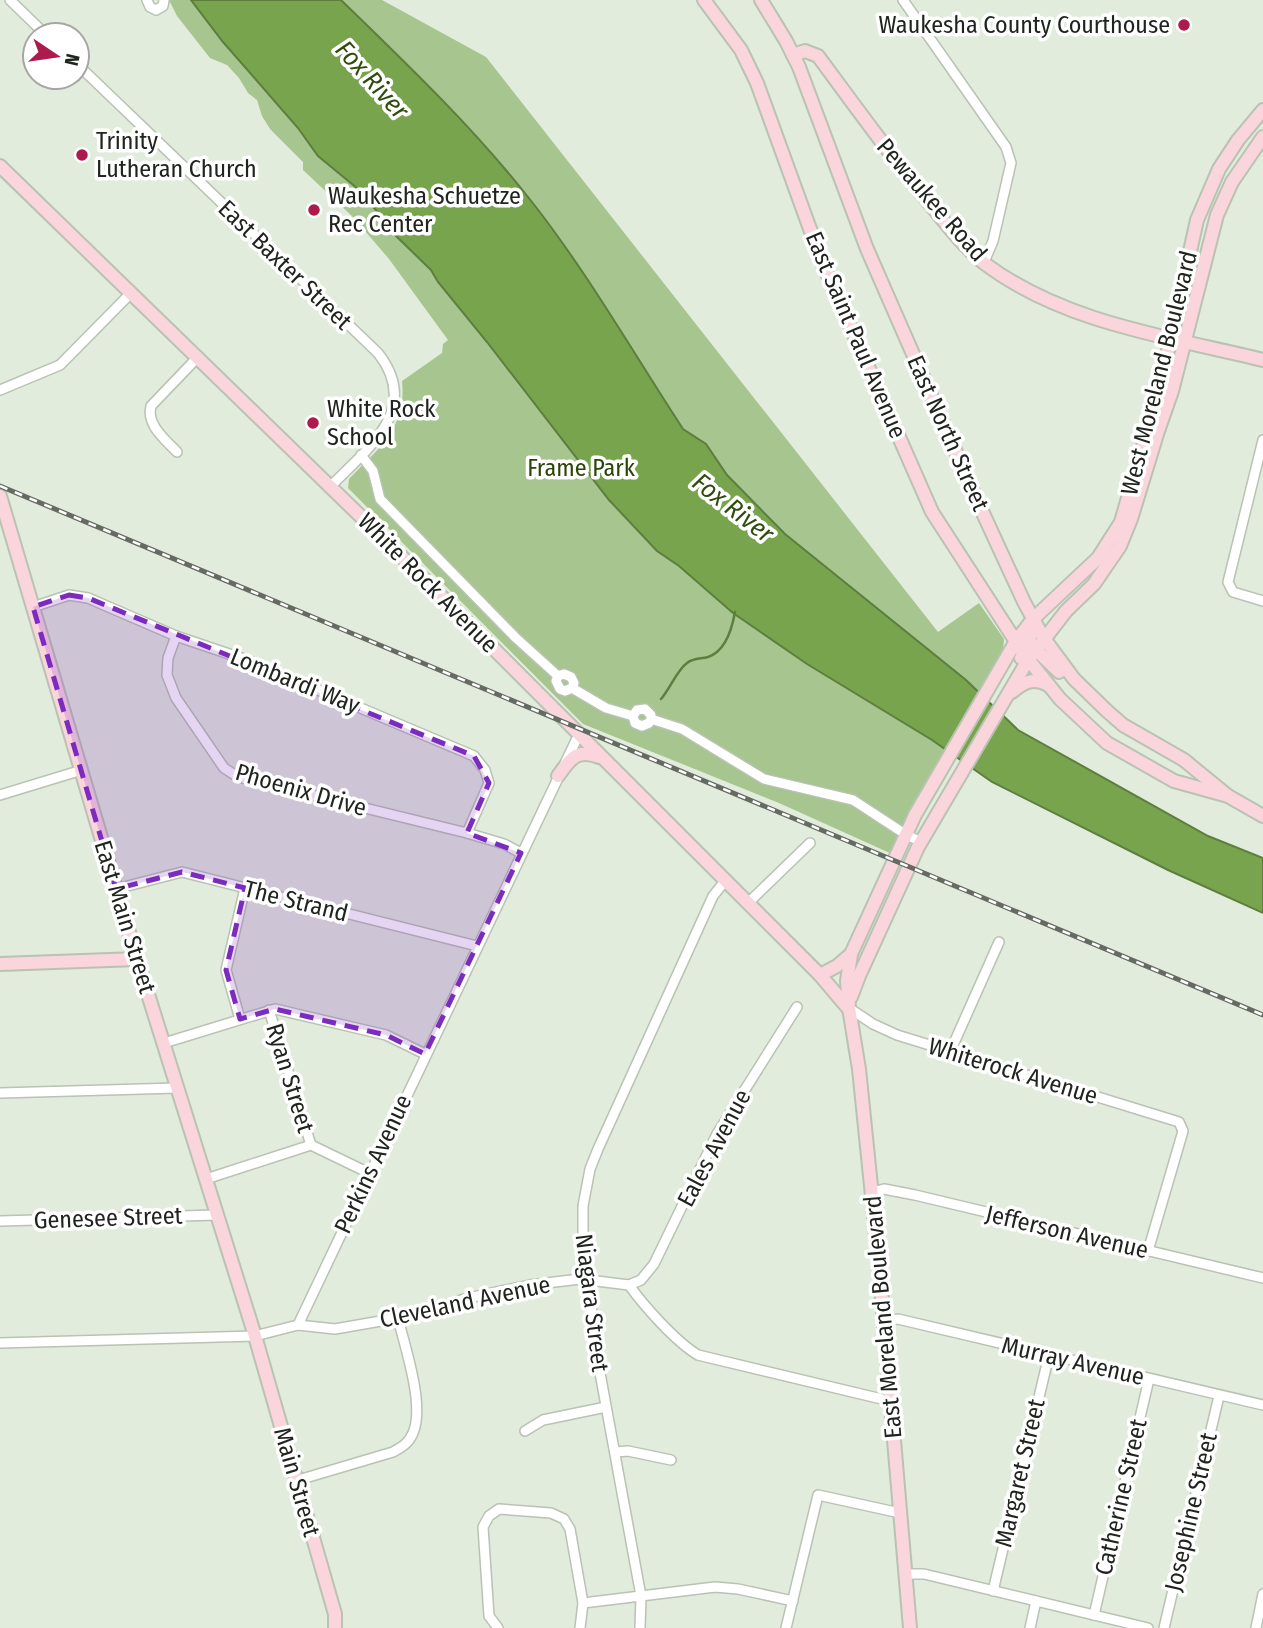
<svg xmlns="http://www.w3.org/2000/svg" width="1263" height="1628" font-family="'Fira Sans Condensed',sans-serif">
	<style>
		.green { fill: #a7c58f }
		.water { fill: #77a44d; stroke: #5d7e3f; stroke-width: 2 }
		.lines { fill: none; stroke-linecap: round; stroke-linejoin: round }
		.stream { stroke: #5d7e3f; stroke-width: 2.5 }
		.street-casing { stroke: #b9c2b3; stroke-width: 12 }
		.secondary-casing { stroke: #b9c2b3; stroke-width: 16 }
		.street { stroke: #fff; stroke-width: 9 }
		.secondary { stroke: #fad5dc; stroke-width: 12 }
		.rail-casing { stroke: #656b62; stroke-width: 5 }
		.rail { stroke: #fff; stroke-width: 2.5; stroke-dasharray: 8; stroke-linecap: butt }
		.marked { fill: #7b2cbf; fill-opacity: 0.2; stroke: #7b2cbf; stroke-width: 5; stroke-dasharray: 14 9; stroke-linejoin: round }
		.poi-dot { fill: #ad1b4c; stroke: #fff; stroke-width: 2.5 }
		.labels { text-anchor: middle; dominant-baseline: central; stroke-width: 7; stroke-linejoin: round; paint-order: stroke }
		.poi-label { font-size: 24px; fill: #20241e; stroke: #fff; text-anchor: start }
		.street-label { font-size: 24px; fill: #20241e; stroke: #fff }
		.park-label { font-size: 24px; fill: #2a4606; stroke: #fff }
		.water-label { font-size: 26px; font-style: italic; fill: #2f4c0e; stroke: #fff }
	</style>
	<rect width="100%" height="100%" fill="#e2ecdc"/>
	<path class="green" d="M 169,0 L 382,0 L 486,57 L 938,632 L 979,603 L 1004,639 L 1003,652 L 892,854 L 779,803 L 583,724 L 348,488 L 349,479 C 379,448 407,428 402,381 L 442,353 L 443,344 L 448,340 L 389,259 L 353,217 L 303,170 L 303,162 L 270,129 L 262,116 L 257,100 L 248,93 L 239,78 L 227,65 L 210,58 L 177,16 Z"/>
	<path class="water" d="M 191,0 L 341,0 C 407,64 475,129 532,202 C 587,272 634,354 683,429 L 706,444 L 727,475 L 785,534 L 966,680 L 1018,730 L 1208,836 L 1263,858 L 1263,913 L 1168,870 L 992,782 L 932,740 L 807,664 L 733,613 L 679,566 L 657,551 L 609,500 L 487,342 L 438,282 L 431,270 L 396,236 L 391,228 L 358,189 L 318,156 L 298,128 L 223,42 Z"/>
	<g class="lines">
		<path class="stream" d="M 661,699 C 670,689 677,670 687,663 C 693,658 700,659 708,657 C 726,651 732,629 735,612"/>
		<g class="street-casing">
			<g id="street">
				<path d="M 10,0 L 46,35"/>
				<path d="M 147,0 L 150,7 L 156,10 L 163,6 L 164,0"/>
				<path d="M 903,0 L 1006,147 L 1011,163 L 993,241 L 984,262"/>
				<path d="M 77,64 L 378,353 C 422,409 368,448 331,486"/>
				<path d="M 0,390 L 60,365 L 130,294"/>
				<path d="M 1263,440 L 1228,582 L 1233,592 L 1263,601"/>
				<path d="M 177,452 C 165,439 146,425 151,406 L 197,358"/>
				<path d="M 361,455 L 373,471 L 380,499 L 516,638 L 558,676 L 564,674 L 571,677 L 574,683 L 572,688 L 565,691 L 560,689 L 556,681 L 558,676"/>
				<path d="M 33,607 L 69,595 L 88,598 L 176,636 L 247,660 L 474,756 L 485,770 L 489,783 L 467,833"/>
				<path d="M 176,636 L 168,658 L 167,675 L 176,698 L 224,768 L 238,777 L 467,833 L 504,844 L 521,853"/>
				<path d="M 572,688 L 606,708 L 633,716"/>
				<path d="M 651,719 L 649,723 L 642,726 L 635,723 L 633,716 L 637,710 L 645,709 L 651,715 L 651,719 L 682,729 L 764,779 L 853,800 L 905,834 L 921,842"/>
				<path d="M 0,795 L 82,770"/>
				<path d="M 116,889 L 182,872 L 477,946"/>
				<path d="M 748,903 L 810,843"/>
				<path d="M 849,1008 L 873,1024 L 897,1035 L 1179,1122 L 1183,1131 L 1148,1251"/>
				<path d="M 269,1010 L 311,1145"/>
				<path d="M 240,1019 L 226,970 L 245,888"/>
				<path d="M 164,1043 L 275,1009 L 386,1035 L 425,1054"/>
				<path d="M 950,1052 L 999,942"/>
				<path d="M 0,1093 L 177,1088"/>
				<path d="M 206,1179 L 311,1145 L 369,1173"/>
				<path d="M 872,1192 L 884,1189 L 915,1195 L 1263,1278"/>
				<path d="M 0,1221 L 217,1215"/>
				<path d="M 629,1285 C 644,1306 676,1342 698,1355 L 890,1401"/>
				<path d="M 884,1321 L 898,1319 L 1263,1405"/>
				<path d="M 298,1325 L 579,734"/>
				<path d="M 0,1343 L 255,1336 L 298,1325 L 335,1329 L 398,1318 L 468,1298 L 530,1285 L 580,1279 L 629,1285 L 641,1280 L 654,1264 L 717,1134 L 797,1007"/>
				<path d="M 525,1431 L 543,1420 L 606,1407"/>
				<path d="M 615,1452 L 628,1451 L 671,1460"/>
				<path d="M 295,1481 L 393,1452 C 402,1447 409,1443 413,1433 C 425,1405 405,1348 398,1318"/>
				<path d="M 905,1574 L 924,1574 L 1148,1628"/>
				<path d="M 993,1591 L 1049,1355"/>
				<path d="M 583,1603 L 715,1587 L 738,1589 L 793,1601"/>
				<path d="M 1094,1615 L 1149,1379"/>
				<path d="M 498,1628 L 489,1616 L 483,1527 L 489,1516 L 499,1509 L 551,1513 L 564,1519 L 570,1529 L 583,1603 L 580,1628"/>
				<path d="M 640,1628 L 641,1596 L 600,1373 L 597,1338 L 583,1264 L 583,1206 L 590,1169 L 598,1149 L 713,896 L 725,881"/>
				<path d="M 786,1628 L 818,1495 L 900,1513"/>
				<path d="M 1030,1628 L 1036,1601"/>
				<path d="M 1164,1628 L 1219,1396"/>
				<path d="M 1256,1628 L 1263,1594"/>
			</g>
		</g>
		<g class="secondary-casing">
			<g id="secondary">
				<path d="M 704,0 L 741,50 L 757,83 L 822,262 L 932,512 L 1024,654 L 1060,699 L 1107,743 L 1174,781 L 1228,796"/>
				<path d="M 761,0 L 786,41 L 799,67 L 867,249 L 976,498 L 1024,602 L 1043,637 L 1074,679 L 1107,711 L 1123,725 L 1184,760 L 1228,796 L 1263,816"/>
				<path d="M 793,55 L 805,51 L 818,56 C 855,106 891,156 930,204 C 947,225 963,246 984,263 C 1063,323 1170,337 1263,360"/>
				<path d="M 0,166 L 382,537 L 820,975 L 848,1008"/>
				<path d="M 0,496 L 137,959 L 255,1336 L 335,1614 L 335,1628"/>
				<path d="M 1030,644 L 1059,672"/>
				<path d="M 1021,658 L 1029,643 L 1033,620"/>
				<path d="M 1012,692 C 1024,682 1033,677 1048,685"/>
				<path d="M 558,776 C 570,759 577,748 599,757"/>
				<path d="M 0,964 L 137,959"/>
				<path d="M 820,975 L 837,966 L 851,954"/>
				<path d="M 851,997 L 859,976 L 918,847 L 1028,660 L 1066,611 L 1094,584 L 1120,546 L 1131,519 L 1158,431 L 1172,391 L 1217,215 L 1232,182 L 1263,137"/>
				<path d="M 910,1628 L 879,1264 L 859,1069 L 849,1008 L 847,981 L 851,954 L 915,815 L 1016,641 L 1033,619 L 1098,558 L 1121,522 L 1159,391 L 1197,220 L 1219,169 L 1238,140 L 1263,110"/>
			</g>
		</g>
		<use href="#street" class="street"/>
		<use href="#secondary" class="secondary"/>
		<g class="rail-casing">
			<path id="rail" d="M 0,486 L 1263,1015"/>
		</g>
		<use href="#rail" class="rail"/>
	</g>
	<path class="marked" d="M 69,595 L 88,598 L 474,756 L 489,783 L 467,833 L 521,853 L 425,1054 L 386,1035 L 275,1009 L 240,1019 L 226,970 L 245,888 L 182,872 L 116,889 L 33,607 Z"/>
	<g class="poi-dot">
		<circle cx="1184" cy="25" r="7"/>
		<circle cx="82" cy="155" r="7"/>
		<circle cx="314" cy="210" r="7"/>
		<circle cx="313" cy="423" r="7"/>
	</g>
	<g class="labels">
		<g class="poi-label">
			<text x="1170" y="25" text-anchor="end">Waukesha County Courthouse</text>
			<text x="96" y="141">Trinity<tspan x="96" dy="28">Lutheran Church</tspan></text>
			<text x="328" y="196">Waukesha Schuetze<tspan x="328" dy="28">Rec Center</tspan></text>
			<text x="327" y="409">White Rock<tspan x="327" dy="28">School</tspan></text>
		</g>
		<g class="street-label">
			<text transform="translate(932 200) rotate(49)">Pewaukee Road</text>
			<text transform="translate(285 265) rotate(44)">East Baxter Street</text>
			<text transform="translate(856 335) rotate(67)">East Saint Paul Avenue</text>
			<text transform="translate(1159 373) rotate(-76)">West Moreland Boulevard</text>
			<text transform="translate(948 433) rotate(66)">East North Street</text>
			<text transform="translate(428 583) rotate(45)">White Rock Avenue</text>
			<text transform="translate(295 681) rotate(22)">Lombardi Way</text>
			<text transform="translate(301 790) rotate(16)">Phoenix Drive</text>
			<text transform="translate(296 901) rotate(14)">The Strand</text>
			<text transform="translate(125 917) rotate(73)">East Main Street</text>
			<text transform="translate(1013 1071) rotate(17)">Whiterock Avenue</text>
			<text transform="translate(290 1078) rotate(73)">Ryan Street</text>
			<text transform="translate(714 1148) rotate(-62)">Eales Avenue</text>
			<text transform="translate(373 1164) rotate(-65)">Perkins Avenue</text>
			<text transform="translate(108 1218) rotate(-2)">Genesee Street</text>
			<text transform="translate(1067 1232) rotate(13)">Jefferson Avenue</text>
			<text transform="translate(465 1302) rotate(-12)">Cleveland Avenue</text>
			<text transform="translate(592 1303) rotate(83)">Niagara Street</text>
			<text transform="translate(883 1317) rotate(-95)">East Moreland Boulevard</text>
			<text transform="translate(1073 1361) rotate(13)">Murray Avenue</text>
			<text transform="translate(1020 1473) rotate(-77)">Margaret Street</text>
			<text transform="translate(297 1482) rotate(74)">Main Street</text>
			<text transform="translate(1121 1497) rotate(-77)">Catherine Street</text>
			<text transform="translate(1191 1512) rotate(-77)">Josephine Street</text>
		</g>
		<g class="park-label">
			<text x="581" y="468">Frame Park</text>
		</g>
		<g class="water-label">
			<text transform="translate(372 80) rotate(48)">Fox River</text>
			<text transform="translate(733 508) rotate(38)">Fox River</text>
		</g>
	</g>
	<g transform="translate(56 56) rotate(103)"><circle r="33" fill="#ffffff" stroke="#a6a7a5" stroke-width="2"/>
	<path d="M0-5L12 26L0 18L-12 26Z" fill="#ad1b4c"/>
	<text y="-10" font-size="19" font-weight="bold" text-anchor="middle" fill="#20241e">N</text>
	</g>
</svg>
